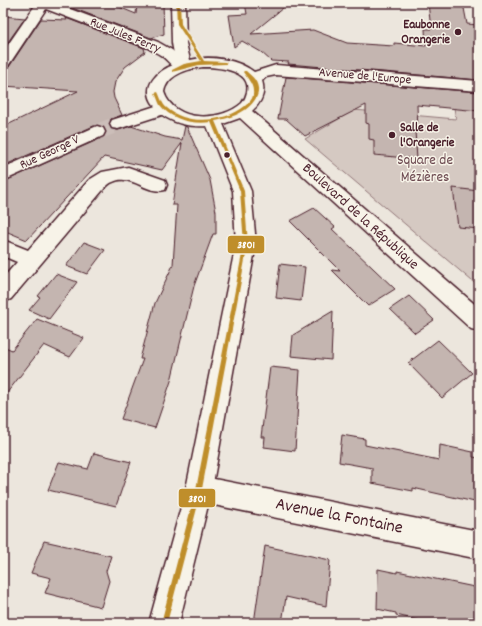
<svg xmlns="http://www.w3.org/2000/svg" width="482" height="626" font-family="Dekko,sans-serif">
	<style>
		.green { fill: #d5c9c2; stroke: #907476 }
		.building { fill: #c4b5b0; stroke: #4a1f2b }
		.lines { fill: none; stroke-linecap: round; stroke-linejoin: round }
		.street-tunnel { stroke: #ccbeb9; stroke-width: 16; stroke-dasharray: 16 8; stroke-linecap: butt }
		.street-casing { stroke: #4a1f2b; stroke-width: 3 }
		.secondary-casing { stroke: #4a1f2b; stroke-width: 3 }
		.street { fill: #f7f3e8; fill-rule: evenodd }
		.secondary { fill: #f7f3e8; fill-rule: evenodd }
		.bus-1-casing { stroke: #f7f3e8; stroke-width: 3 }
		.bus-1 { fill: #bf8e2b; fill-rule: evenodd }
		.poi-dot { fill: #4a1f2b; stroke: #f7f3e8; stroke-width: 1.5 }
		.labels { text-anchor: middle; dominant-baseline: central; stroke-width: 3; stroke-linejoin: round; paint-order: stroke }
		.far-poi-label { font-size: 13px; font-weight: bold; fill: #4a1f2b; stroke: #f7f3e8; text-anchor: end }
		.far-street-label { font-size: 13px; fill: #4a1f2b; stroke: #f7f3e8 }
		.park-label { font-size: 15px; fill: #6d4a51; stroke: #f7f3e8 }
		.street-label { font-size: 15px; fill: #4a1f2b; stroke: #f7f3e8 }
		.near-street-label { font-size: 18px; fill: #4a1f2b; stroke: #f7f3e8 }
		.line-badge { stroke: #f7f3e8; stroke-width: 1.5 }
		.badge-label { font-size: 11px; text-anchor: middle; font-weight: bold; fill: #fff }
	</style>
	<rect width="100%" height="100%" fill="#ece6dd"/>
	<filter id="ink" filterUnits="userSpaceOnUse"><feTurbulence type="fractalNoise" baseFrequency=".025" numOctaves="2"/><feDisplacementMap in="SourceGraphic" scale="8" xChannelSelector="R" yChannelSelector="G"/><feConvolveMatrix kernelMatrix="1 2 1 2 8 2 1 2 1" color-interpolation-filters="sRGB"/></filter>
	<g filter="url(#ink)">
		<path class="green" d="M 479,102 L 479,287 L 305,139 L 354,110 L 456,119 L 454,108 Z"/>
		<g class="building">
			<path d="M 62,3 L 109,3 L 136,14 L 137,3 L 163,3 L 164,34 L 151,38 L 62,4 Z"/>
			<path d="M 245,3 L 289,3 L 251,34 L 313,30 L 347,43 L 394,46 L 394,43 L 426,46 L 425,29 L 431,29 L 428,3 L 463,3 L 467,24 L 479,25 L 479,80 L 288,64 L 289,62 L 271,61 L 261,52 L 242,41 L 234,47 L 229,15 L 247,14 Z"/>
			<path d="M 3,16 L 25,18 L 3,49 Z"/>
			<path d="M 66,18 L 144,48 L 145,52 L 125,67 L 115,82 L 113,92 L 114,98 L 122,115 L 111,119 L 109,123 L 111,129 L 118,130 L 131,126 L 165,137 L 182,140 L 185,126 L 187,127 L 210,180 L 216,212 L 216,234 L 213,234 L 194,286 L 171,381 L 155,428 L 121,419 L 143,359 L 140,359 L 155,303 L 173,265 L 177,205 L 172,205 L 182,143 L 162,170 L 104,157 L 27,240 L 3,230 L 3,182 L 104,137 L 106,133 L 103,127 L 96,125 L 3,166 L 3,127 L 78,91 L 3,86 L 3,69 L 9,67 L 41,19 L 67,20 Z"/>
			<path d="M 286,77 L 479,92 L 479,111 L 417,105 L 418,132 L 415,131 L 417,159 L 374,155 L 374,140 L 369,139 L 369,124 L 366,123 L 366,105 L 305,136 L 286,119 L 278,119 Z"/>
			<path d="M 453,188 L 479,191 L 479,229 L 458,227 Z"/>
			<path d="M 314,208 L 335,227 L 332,229 L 395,289 L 368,306 L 332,270 L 340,271 L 290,221 Z"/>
			<path d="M 84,242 L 105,250 L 87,274 L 66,266 Z"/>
			<path d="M 280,264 L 305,267 L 301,301 L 276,298 Z"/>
			<path d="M 56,274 L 77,282 L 49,319 L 29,310 L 40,297 L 38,296 Z"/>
			<path d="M 409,296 L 434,320 L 415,333 L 390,309 Z"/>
			<path d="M 333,311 L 331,360 L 291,356 L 293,335 Z"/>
			<path d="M 37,319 L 84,338 L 70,357 L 44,345 L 3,398 L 3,346 L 12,350 Z"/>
			<path d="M 438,340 L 472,373 L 442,398 L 408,363 Z"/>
			<path d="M 270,367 L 300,370 L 295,451 L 264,447 L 265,437 L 261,437 Z"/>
			<path d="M 342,435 L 365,439 L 365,445 L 439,460 L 440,445 L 473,452 L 473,457 L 479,458 L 479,503 L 413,488 L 413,491 L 372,483 L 372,468 L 339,462 Z"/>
			<path d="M 94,453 L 131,462 L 116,506 L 48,490 L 59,462 L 88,469 Z"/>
			<path d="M 44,541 L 111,556 L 106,571 L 109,581 L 101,607 L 45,593 L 51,578 L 31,573 Z"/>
			<path d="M 265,546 L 330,560 L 326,606 L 286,597 L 282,623 L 254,623 Z"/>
			<path d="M 378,569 L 397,573 L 397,571 L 479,588 L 479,623 L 430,623 L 396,615 L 396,613 L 377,609 Z"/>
		</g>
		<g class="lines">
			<path class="street-tunnel" d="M 97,132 L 118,124"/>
			<g class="street-casing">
				<g id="street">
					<path d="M 35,3 L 54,3 L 158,42 L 172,50 L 189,66 L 186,69 C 174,72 171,63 162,56 C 158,53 152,51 148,48 L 46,9 L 8,66 L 3,68 L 3,52 L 36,4 Z"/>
					<path d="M 165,103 L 171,104 L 173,108 L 171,112 L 118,129 L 112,128 L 110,124 L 112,120 Z"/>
					<path d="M 97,126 L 103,128 L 105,132 L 103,136 L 3,181 L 3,168 Z"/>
					<path d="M 128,167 L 165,180 L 167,185 L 165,190 C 147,195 131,173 113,182 C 109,183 106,187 103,190 L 11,299 L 3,302 L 3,278 L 17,262 L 3,256 L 3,240 L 28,250 L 89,180 L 102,172 Z"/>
					<path d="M 199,476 L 479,531 L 479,559 L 199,502 L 189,499 L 186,489 L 189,479 Z"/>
				</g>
			</g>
			<g class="secondary-casing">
				<path id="secondary" d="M 171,3 L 185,3 L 186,43 L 190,60 C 210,55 238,59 254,72 L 276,65 L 479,81 L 479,91 L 276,75 L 266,77 L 262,81 C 266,93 261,103 252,111 L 479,308 L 479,331 L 471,329 L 240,118 L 223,124 L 251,191 L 256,244 L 212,489 L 179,623 L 149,623 L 186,489 L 236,244 L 233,191 L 207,126 C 194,127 179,125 167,118 C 161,115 158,111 154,105 C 140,86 158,70 176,64 L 172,43 ZM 203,67 C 218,67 252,70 247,92 C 246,96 245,99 242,103 C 221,122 174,123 164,92 C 167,75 187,69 203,67 Z"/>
			</g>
			<use href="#street" class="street"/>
			<use href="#secondary" class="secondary"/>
			<g class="bus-1-casing">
				<g id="bus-1">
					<path d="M 176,3 L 180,3 L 181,24 L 204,61 L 225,62 L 227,63 L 226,64 L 199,65 L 172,72 L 172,70 L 184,64 L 201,61 L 177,24 Z"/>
					<path d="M 244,71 L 246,71 C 249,74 253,77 255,80 C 259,86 259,93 256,98 C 247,113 231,118 215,121 L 244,191 L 248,244 L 202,489 L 167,623 L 161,623 L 196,489 L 244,244 L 240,191 L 211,122 C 194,125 171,120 160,105 C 158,101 157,97 155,93 L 158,92 C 161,98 162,104 167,108 C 186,126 226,122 245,106 C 250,102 254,98 253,91 C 253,84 247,78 243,72 Z"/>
				</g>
			</g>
			<use href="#bus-1" class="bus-1"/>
		</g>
	</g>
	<g class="poi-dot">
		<circle cx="458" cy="32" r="4"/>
		<circle cx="392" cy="135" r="4"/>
		<circle cx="227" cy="155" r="3.5"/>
	</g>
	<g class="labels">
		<g class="far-poi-label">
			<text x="450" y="25">Eaubonne<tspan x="450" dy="15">Orangerie</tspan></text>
			<text x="400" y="128" text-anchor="start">Salle de<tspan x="400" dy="15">l'Orangerie</tspan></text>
		</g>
		<g class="far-street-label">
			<text transform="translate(125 36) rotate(22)">Rue Jules Ferry</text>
			<text transform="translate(365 77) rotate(5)">Avenue de l'Europe</text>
			<text transform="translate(50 153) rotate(-25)">Rue George V</text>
		</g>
		<g class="park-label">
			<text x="425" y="161">Square de<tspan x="425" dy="17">Mézières</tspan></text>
		</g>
		<g class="street-label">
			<text transform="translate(360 217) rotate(42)">Boulevard de la République</text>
		</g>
		<g class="near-street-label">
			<text transform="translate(339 517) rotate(11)">Avenue la Fontaine</text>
		</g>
	</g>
	<g class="line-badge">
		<rect x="227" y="235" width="38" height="19" rx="4" fill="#bf8e2b"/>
		<rect x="178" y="488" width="38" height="20" rx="4" fill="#bf8e2b"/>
	</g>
	<g class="badge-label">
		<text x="246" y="248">3801</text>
		<text x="197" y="502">3801</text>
	</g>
	<rect width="482" height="626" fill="none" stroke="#f7f3e8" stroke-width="16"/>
	<rect x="8" y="8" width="466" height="610" fill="none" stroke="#4a1f2b" stroke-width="1.5" filter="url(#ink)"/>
</svg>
